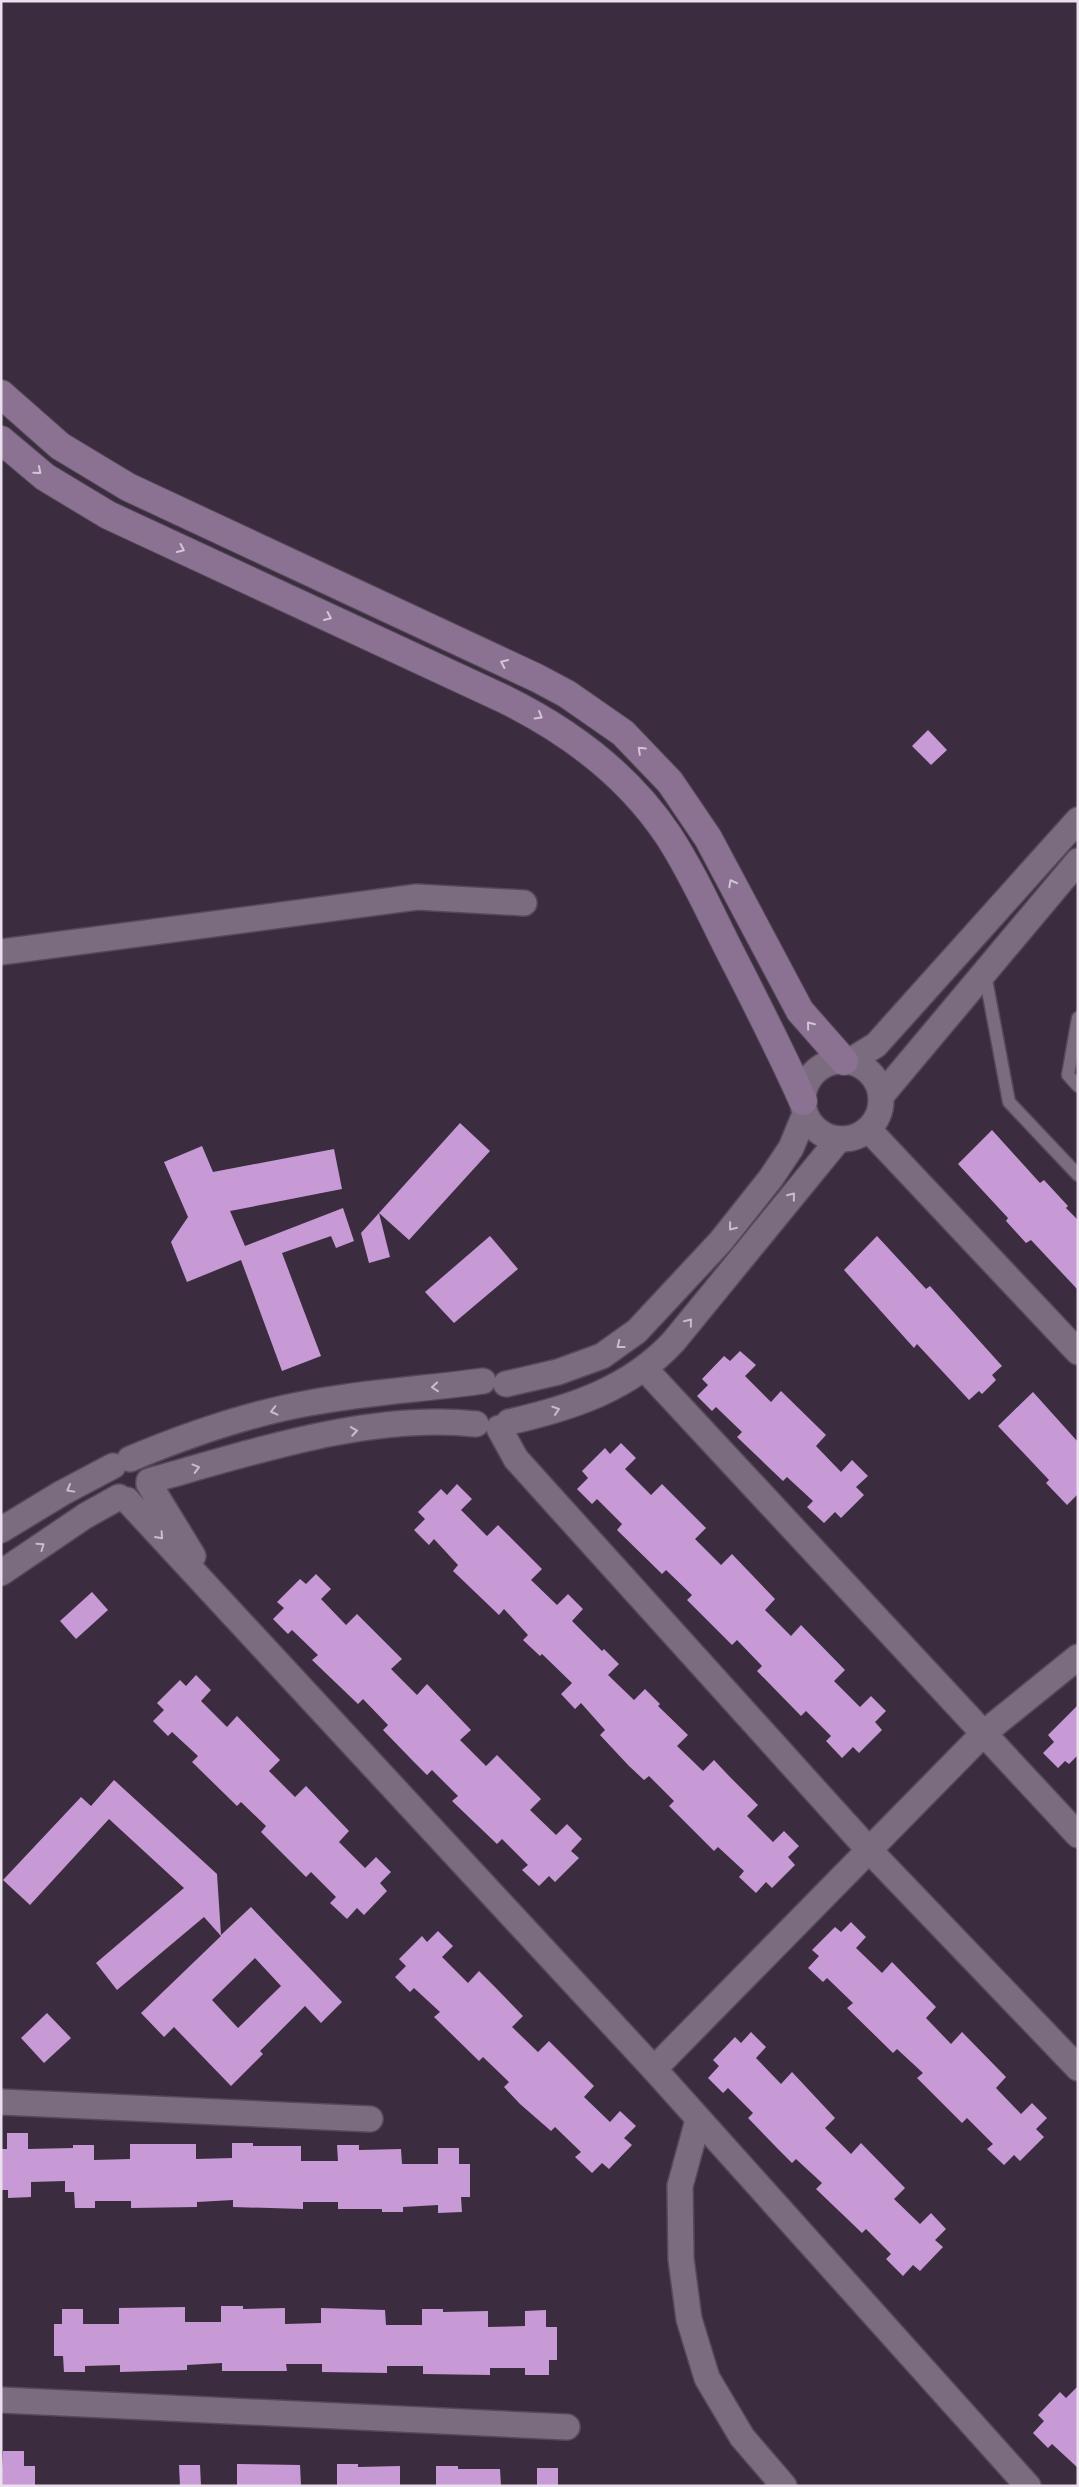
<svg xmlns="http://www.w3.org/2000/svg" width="1079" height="2487" font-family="'PT Serif',serif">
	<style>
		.building { fill: #c799d5; fill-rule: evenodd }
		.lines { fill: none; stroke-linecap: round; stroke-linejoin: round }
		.service-casing { stroke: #564a5a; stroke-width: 15 }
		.minor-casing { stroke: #564a5a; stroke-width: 28 }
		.secondary-casing { stroke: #564a5a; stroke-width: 30 }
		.service { stroke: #7c6c80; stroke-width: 12 }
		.minor { stroke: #7c6c80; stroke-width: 25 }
		.secondary { stroke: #8b7192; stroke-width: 28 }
		.oneway { stroke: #d2c5d6 }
		.oneway2 { stroke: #c9becc }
	</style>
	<rect width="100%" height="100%" fill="#3b2d3f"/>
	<g class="building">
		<path d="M 928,730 L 947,750 L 931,765 L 912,746 Z"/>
		<path d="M 460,1123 L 490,1151 L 409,1240 L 379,1213 Z"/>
		<path d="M 992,1130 L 1040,1183 L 1044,1180 L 1068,1206 L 1066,1208 L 1078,1220 L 1078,1290 L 1031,1240 L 1026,1243 L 1006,1221 L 1008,1218 L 958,1164 Z"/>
		<path d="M 202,1146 L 213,1172 L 334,1149 L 342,1189 L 230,1211 L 245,1246 L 343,1208 L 354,1241 L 336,1248 L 331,1236 L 282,1253 L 321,1356 L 282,1371 L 241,1260 L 187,1282 L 171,1242 L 188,1217 L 164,1162 Z"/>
		<path d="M 379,1213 L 390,1257 L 369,1263 L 361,1233 Z"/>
		<path d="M 490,1236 L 518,1269 L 454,1323 L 425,1292 Z"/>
		<path d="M 877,1236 L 926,1289 L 930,1286 L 1002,1366 L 992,1375 L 996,1380 L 982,1394 L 979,1391 L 969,1400 L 917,1344 L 914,1348 L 844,1270 Z"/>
		<path d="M 740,1351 L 756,1365 L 745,1376 L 771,1402 L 781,1391 L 826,1435 L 816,1446 L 841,1472 L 852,1460 L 868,1476 L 856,1487 L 864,1495 L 841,1518 L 835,1512 L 824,1523 L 807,1507 L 813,1501 L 787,1477 L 783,1481 L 737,1437 L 742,1432 L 716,1407 L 712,1411 L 697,1396 L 708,1385 L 702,1379 L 724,1356 L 730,1361 Z"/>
		<path d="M 1033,1392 L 1078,1442 L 1078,1494 L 1067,1505 L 1046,1483 L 1049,1480 L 998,1426 Z"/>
		<path d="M 621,1443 L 636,1458 L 625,1469 L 651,1495 L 662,1484 L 706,1528 L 695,1539 L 721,1565 L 732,1554 L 775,1599 L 765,1610 L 791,1636 L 801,1625 L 845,1670 L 834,1681 L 860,1707 L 871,1696 L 886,1711 L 875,1722 L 882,1730 L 859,1753 L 853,1747 L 842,1758 L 826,1741 L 831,1736 L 806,1711 L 801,1716 L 757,1671 L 762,1666 L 737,1640 L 732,1645 L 687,1600 L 692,1595 L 666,1570 L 662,1574 L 617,1530 L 622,1524 L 597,1499 L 592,1504 L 577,1489 L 588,1478 L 582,1471 L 605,1448 L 610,1454 Z"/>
		<path d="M 457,1484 L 472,1499 L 461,1510 L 487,1536 L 498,1525 L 542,1569 L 531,1580 L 557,1605 L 568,1594 L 583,1609 L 572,1621 L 602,1651 L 604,1649 L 619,1664 L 608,1675 L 634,1700 L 645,1689 L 660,1704 L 658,1706 L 688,1735 L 677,1746 L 703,1771 L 714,1760 L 729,1776 L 758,1805 L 747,1816 L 773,1842 L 784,1831 L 799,1846 L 788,1857 L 795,1865 L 772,1888 L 766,1882 L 756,1893 L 739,1877 L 744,1871 L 718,1847 L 714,1851 L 669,1806 L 674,1801 L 649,1776 L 644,1780 L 629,1766 L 600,1735 L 605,1730 L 581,1703 L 575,1709 L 561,1694 L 572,1683 L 542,1654 L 540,1656 L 523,1640 L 528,1635 L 504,1609 L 499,1615 L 453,1571 L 458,1565 L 434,1539 L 429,1545 L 414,1530 L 425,1519 L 418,1512 L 441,1489 L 447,1495 Z"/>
		<path d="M 316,1574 L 331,1589 L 321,1599 L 346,1625 L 357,1614 L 402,1659 L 391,1669 L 417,1695 L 427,1684 L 471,1730 L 460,1740 L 486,1766 L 497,1755 L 541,1799 L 530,1810 L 556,1835 L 567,1824 L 582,1839 L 571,1851 L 579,1858 L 555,1882 L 549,1876 L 539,1886 L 522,1870 L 528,1865 L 502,1839 L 497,1844 L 452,1801 L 458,1796 L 432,1770 L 427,1775 L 412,1760 L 383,1730 L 388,1725 L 363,1699 L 358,1704 L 312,1660 L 318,1655 L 292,1630 L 288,1634 L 273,1619 L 284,1608 L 277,1602 L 300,1579 L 306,1584 Z"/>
		<path d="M 92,1592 L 108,1610 L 76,1639 L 60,1621 Z"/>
		<path d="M 196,1675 L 211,1690 L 201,1701 L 227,1727 L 237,1716 L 280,1760 L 269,1771 L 295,1797 L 306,1786 L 349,1831 L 339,1842 L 365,1868 L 376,1857 L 391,1872 L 380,1883 L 387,1891 L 364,1915 L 357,1908 L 347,1919 L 330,1903 L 336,1897 L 311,1872 L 306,1877 L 261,1832 L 266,1826 L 241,1802 L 237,1806 L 192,1762 L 198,1756 L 172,1732 L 168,1736 L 153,1721 L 164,1710 L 157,1703 L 180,1680 L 186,1686 Z"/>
		<path d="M 1078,1705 L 1078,1755 L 1069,1764 L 1065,1761 L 1058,1768 L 1043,1753 L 1054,1742 L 1048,1735 Z"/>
		<path d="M 114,1780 L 217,1874 L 221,1935 L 251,1907 L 342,2002 L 321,2023 L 305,2006 L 260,2051 L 263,2054 L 231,2086 L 174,2027 L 164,2037 L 141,2013 L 221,1936 L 204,1917 L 117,1990 L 96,1963 L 184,1888 L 109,1819 L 30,1905 L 3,1880 L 81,1797 L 91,1806 ZM 255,1958 L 281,1986 L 238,2028 L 212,2000 Z"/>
		<path d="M 851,1922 L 866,1937 L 856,1948 L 882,1973 L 892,1962 L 936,2007 L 926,2018 L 951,2044 L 962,2032 L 1006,2077 L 996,2088 L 1021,2114 L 1032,2103 L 1047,2118 L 1036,2129 L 1044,2137 L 1020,2161 L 1014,2155 L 1004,2165 L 987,2149 L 993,2144 L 967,2118 L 962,2123 L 917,2078 L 923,2073 L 897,2049 L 893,2053 L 847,2008 L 853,2003 L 827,1978 L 823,1982 L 808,1968 L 819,1956 L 812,1950 L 835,1927 L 841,1932 Z"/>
		<path d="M 438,1931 L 453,1946 L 442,1957 L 468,1983 L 479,1971 L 494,1986 L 523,2016 L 512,2027 L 538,2052 L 549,2041 L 594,2086 L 584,2097 L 610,2122 L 620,2111 L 636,2126 L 624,2138 L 632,2145 L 609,2169 L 602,2163 L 592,2173 L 575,2157 L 581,2152 L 555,2127 L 551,2131 L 520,2104 L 504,2087 L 509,2082 L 483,2057 L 479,2061 L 434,2017 L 440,2012 L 414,1988 L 410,1992 L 395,1977 L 406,1966 L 399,1959 L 422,1936 L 427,1942 Z"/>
		<path d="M 47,2013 L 71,2038 L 44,2063 L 21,2038 Z"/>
		<path d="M 751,2032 L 766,2047 L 756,2058 L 781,2084 L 792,2072 L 835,2118 L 825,2128 L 851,2154 L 861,2143 L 905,2188 L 894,2199 L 920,2224 L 931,2213 L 946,2229 L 935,2240 L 943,2247 L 920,2271 L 913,2265 L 903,2276 L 886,2259 L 891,2254 L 866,2229 L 862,2233 L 816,2189 L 822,2183 L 796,2159 L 792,2163 L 777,2148 L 748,2118 L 753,2113 L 728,2088 L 723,2093 L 708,2078 L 719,2066 L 713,2060 L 735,2037 L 741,2043 Z"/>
		<path d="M 7,2133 L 28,2133 L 28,2149 L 73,2148 L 73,2145 L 94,2145 L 94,2160 L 130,2159 L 130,2144 L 196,2144 L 196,2159 L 232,2158 L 232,2143 L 253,2143 L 253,2146 L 301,2146 L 301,2161 L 338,2161 L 337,2145 L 359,2145 L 359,2150 L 401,2149 L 402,2164 L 438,2164 L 438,2148 L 459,2148 L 459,2164 L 470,2164 L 470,2197 L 461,2197 L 462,2212 L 438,2213 L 438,2205 L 403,2207 L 403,2212 L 382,2212 L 382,2209 L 338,2209 L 338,2202 L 303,2202 L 303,2209 L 233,2207 L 233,2200 L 197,2202 L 197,2207 L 131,2208 L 131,2201 L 95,2201 L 95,2208 L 75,2208 L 74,2192 L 65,2192 L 65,2181 L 31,2182 L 31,2197 L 8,2198 L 8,2190 L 1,2190 L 1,2149 L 7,2149 Z"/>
		<path d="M 221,2306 L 243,2306 L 243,2309 L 285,2308 L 285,2324 L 321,2323 L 321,2308 L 385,2310 L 386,2325 L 422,2325 L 422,2309 L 443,2309 L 443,2312 L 488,2311 L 488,2327 L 525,2326 L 525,2311 L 546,2310 L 546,2327 L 557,2327 L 557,2360 L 549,2360 L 549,2375 L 525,2375 L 525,2368 L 490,2368 L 490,2375 L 423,2374 L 423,2366 L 387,2366 L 387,2373 L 322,2372 L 322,2364 L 286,2364 L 287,2371 L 222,2371 L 222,2363 L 187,2365 L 187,2370 L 120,2372 L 120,2365 L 85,2366 L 85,2372 L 64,2372 L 63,2356 L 54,2356 L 54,2324 L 62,2324 L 62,2309 L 83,2309 L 83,2324 L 119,2324 L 119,2308 L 185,2307 L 185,2322 L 221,2322 Z"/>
		<path d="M 1078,2386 L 1078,2468 L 1052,2444 L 1048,2448 L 1033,2433 L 1044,2421 L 1038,2415 L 1060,2392 L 1066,2398 Z"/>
		<path d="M 3,2451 L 24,2451 L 24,2466 L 35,2466 L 35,2486 L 1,2486 Z"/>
		<path d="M 237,2464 L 300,2465 L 301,2486 L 237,2486 Z"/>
		<path d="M 337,2464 L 358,2464 L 358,2467 L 400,2466 L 400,2486 L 337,2486 Z"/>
		<path d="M 179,2465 L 200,2465 L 201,2486 L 180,2486 Z"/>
		<path d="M 436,2466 L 458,2466 L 458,2469 L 500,2469 L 501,2486 L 436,2486 Z"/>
		<rect x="537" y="2468" width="21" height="18"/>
	</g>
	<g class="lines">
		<g class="service-casing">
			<g id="service">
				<path d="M 985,974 L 1009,1102 L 1078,1175"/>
				<path d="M 1078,1018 L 1068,1075 L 1078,1086"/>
			</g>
		</g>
		<g class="minor-casing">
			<g id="minor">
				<path d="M 1,952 L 417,897 L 524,903"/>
				<circle cx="842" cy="1100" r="39"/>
				<path d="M 850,1061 L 876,1045 L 1078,820"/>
				<path d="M 881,1096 L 1078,861"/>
				<path d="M 868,1129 L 1078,1352"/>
				<path d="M 645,1369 L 1078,1835"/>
				<path d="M 506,1384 L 558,1372 L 602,1356 L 637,1331 L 721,1241 L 771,1178 L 791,1148 L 805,1114"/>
				<path d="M 509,1422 C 571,1408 630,1389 674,1341 L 839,1139"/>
				<path d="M 499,1428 L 516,1459 L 869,1850 L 1078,2068"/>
				<path d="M 130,1459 C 187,1435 247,1414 309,1403 C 366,1392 425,1389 483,1381"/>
				<path d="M 149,1481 C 250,1453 371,1412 476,1424"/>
				<path d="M 149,1484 L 193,1556"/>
				<path d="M 127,1500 L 654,2069 L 1028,2486"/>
				<path d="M 1,1530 L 62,1493 L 113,1466"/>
				<path d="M 1,1573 L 85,1516 L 119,1497"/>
				<path d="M 654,2069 L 984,1733 L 1078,1657"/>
				<path d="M 1,2102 L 370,2119"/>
				<path d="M 698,2120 L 680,2186 L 681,2259 L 689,2319 L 707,2378 L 742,2437 L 784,2486"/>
				<path d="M 1,2400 L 567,2427"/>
			</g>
		</g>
		<g class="secondary-casing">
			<g id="secondary">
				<path d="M 1,394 L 60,446 L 128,487 L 537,678 L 567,694 L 623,733 L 670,782 L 708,838 L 800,1011 L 844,1061"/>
				<path d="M 1,440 L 45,477 L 108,515 L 504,699 C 569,731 627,774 668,835 C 691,870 709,910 728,948 C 754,999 780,1049 803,1101"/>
			</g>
		</g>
		<use href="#service" class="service"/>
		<use href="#minor" class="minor"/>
		<use href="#secondary" class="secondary"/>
	</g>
	<defs><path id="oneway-chevron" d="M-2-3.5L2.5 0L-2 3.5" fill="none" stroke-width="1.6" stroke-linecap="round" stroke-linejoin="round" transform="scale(1.25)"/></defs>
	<g class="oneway">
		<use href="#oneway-chevron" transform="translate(38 471) rotate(40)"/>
		<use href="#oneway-chevron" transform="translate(181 549) rotate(25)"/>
		<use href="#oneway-chevron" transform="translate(328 617) rotate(25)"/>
		<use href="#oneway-chevron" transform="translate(504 663) rotate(-155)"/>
		<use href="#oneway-chevron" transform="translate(539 716) rotate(30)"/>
		<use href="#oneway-chevron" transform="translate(641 750) rotate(-137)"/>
		<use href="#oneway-chevron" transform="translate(732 883) rotate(-118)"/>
		<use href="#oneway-chevron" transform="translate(810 1025) rotate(-129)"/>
	</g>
	<g class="oneway2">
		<use href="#oneway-chevron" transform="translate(792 1196) rotate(-51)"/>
		<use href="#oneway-chevron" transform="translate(732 1227) rotate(129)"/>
		<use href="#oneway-chevron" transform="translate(689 1322) rotate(-51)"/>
		<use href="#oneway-chevron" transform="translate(620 1345) rotate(142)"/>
		<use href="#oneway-chevron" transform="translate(435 1387) rotate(175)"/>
		<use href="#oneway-chevron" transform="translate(556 1410) rotate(-18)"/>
		<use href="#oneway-chevron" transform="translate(274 1411) rotate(166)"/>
		<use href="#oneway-chevron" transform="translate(354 1431) rotate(-9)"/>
		<use href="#oneway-chevron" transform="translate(196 1468) rotate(-15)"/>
		<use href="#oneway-chevron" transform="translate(70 1489) rotate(151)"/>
		<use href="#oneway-chevron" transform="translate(160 1536) rotate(48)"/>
		<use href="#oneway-chevron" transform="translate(41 1546) rotate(-35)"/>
	</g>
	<rect width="1079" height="2487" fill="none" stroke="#eae1ed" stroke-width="5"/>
</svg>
